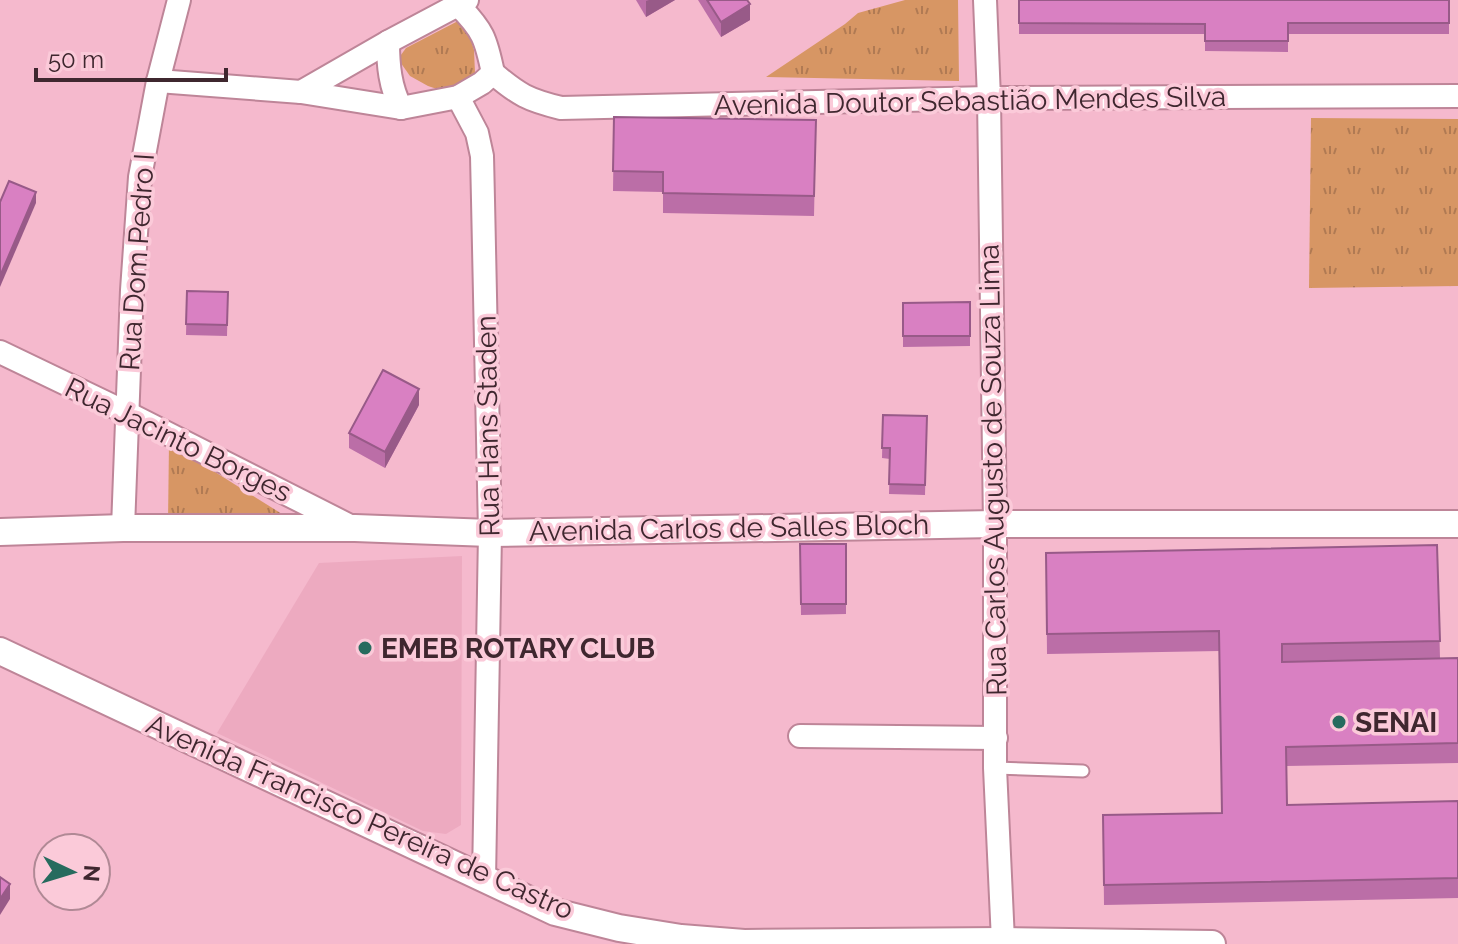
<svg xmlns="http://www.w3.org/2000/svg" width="1458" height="944" font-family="Raleway,sans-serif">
  <defs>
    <pattern id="park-tufts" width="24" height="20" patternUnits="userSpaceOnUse" patternTransform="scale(2)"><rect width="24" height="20" fill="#d79664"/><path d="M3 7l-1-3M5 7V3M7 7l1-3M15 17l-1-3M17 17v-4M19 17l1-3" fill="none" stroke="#b07a53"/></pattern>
  </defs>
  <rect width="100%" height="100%" fill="#f5b9cd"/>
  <path fill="#edaac0" d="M462,556l-1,269 -15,9 -23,-3 -206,-98 102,-170z"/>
  <g fill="url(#park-tufts)">
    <path d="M905,0h53l1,81 -193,-4 79,-53 13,-11z"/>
    <path d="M458,21l10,9 6,20 1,23 -22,13 -13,4 -12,-4 -18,-10 -12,-17 8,-11z"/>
    <path d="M1311,118l147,1v167l-149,2z"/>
    <path d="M169,443l113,71 -114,7z"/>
  </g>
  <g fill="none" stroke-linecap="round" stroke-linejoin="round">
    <defs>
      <path id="service" d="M995,768l88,3"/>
      <g id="minor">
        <path d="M985,0l4,98 6,426v244l8,173"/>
        <path d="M458,5c25,25 28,34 35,68"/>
        <path d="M388,42c0,23 2,45 13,66"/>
        <path d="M493,73c26,22 35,27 68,35l428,-10 469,-2"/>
        <path d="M158,81l143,11 100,16 57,-11 24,-14 11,-10"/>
        <path d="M301,92l87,-50 79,-42"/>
        <path d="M458,97l19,36 5,23 1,44 7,333 -6,347"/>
        <path d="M0,352l127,61 227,115"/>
        <path d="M123,528l9,-238 8,-113 18,-96 21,-81"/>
        <path d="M800,736l196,2"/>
      </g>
      <g id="tertiary">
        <path d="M0,532l123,-4h232l135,5 505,-9h463"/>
        <path d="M0,651l555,261 64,16 62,10 63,5 259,-2 209,3"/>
      </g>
    </defs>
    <use href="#service" stroke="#be8598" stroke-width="15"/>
    <use href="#minor" stroke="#be8598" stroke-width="26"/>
    <use href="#tertiary" stroke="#be8598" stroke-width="30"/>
    <use href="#service" stroke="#fff" stroke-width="11"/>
    <use href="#minor" stroke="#fff" stroke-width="22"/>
    <use href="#tertiary" stroke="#fff" stroke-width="26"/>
  </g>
  <g fill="#bb6ea7">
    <path d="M636,0h39l-29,17z"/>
    <path d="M698,0h49l3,20 -29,17z"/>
    <path d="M1019,0h430v34h-161v18l-83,-1v-17h-186z"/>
    <path d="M614,117l202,3 -2,96 -151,-3v-21l-50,-1z"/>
    <path d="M187,291l41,1 -1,44 -41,-1z"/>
    <path d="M970,302v44l-67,1v-44z"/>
    <path d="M419,405l-34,63 -36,-20v-15z"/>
    <path d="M883,415l44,1 -2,79 -36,-1 1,-35 -8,-1z"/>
    <path d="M800,544h46v70l-45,1z"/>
    <path d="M1437,545l3,113h18v105l-172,3 1,39 171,-4v97l-354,7 -1,-90 119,-2 -3,-162 -172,3 -1,-101z"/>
  </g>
  <g fill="#985a88">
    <path d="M649,0h26l-29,17v-16z"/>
    <path d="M750,4v16l-29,17v-15z"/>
    <path d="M36,192v11l-36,84v-11z"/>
    <path d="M419,389v16l-34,63v-16z"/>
    <path d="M10,884v15l-10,16v-16z"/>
  </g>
  <g fill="#d980c2" stroke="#985a88" stroke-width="2">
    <path d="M707,0h40l3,4 -29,18z"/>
    <path d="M1019,0h430v23h-161v18h-83v-17l-186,-1z"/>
    <path d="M614,117l202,3 -2,76 -151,-3v-21l-50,-1z"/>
    <path d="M9,181l27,11 -36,84v-74z"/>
    <path d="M187,291l41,1 -1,33 -41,-1z"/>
    <path d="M970,302v34h-67v-33z"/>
    <path d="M383,370l36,19 -34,63 -36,-19z"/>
    <path d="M883,415l44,1 -2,69 -36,-1 1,-36h-8z"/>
    <path d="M800,544h46v60h-45z"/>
    <path d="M1437,545l3,96 -158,3v18l176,-4v85l-172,4 1,58 171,-4v77l-354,7 -1,-70 119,-2 -3,-182 -172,3 -1,-81z"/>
    <path d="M0,877l10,7 -10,15z"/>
  </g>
  <g fill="#276b5e" stroke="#fbcad9" stroke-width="3">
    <circle cx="365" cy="648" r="8"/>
    <circle cx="1339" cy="722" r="8"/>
  </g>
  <g text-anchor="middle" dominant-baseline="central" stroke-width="7" stroke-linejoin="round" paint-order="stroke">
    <g font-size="28" fill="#3f272f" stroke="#fbcad9">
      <text transform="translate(970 101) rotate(-1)">Avenida Doutor Sebastião Mendes Silva</text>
      <text transform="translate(137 262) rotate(-86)">Rua Dom Pedro I</text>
      <text transform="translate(488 426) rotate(-91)">Rua Hans Staden</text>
      <text transform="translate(178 440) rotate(26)">Rua Jacinto Borges</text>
      <text transform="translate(993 470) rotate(-91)">Rua Carlos Augusto de Souza Lima</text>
      <text transform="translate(729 528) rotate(-1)">Avenida Carlos de Salles Bloch</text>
      <text transform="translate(360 817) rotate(24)">Avenida Francisco Pereira de Castro</text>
    </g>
    <g font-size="28" font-weight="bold" fill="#3f272f" stroke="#fbcad9" text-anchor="start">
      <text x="381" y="648">EMEB ROTARY CLUB</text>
      <text x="1355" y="722">SENAI</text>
    </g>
  </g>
  <g transform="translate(72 872) rotate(94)"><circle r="38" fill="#fbcad9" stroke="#b08995" stroke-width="2"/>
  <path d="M0-6L14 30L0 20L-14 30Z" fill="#276b5e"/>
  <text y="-12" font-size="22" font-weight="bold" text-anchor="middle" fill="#3f272f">N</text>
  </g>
  <path d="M36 68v12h190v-12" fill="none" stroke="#3f272f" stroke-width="4"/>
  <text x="48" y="68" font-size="24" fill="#3f272f" stroke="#fbcad9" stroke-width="6" paint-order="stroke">50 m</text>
</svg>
